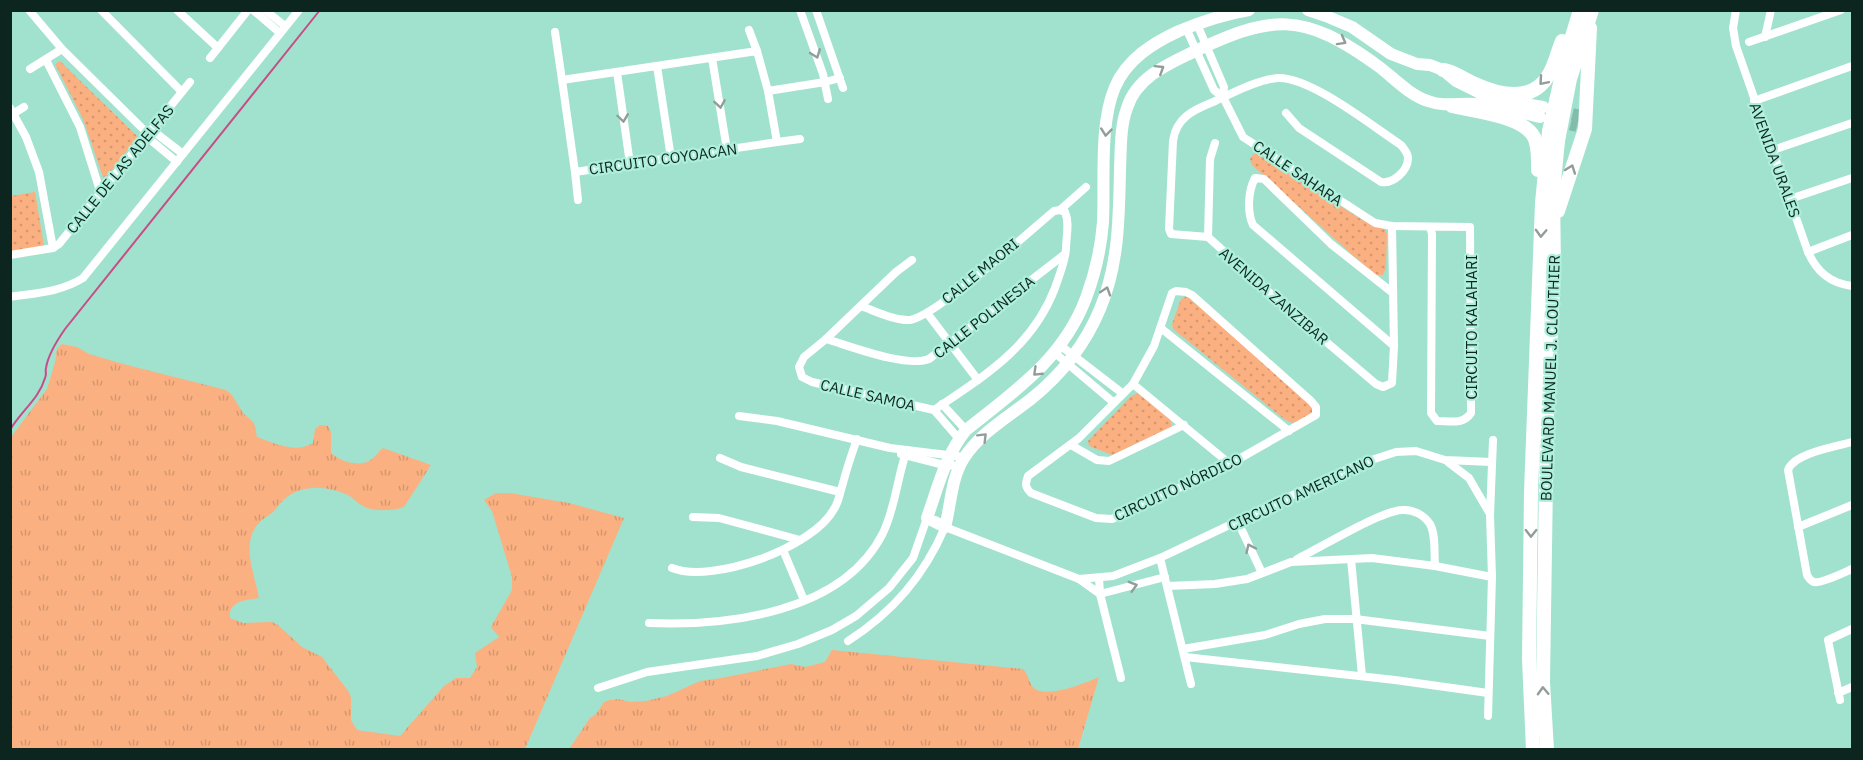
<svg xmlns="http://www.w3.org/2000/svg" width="1863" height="760" font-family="'IBM Plex Sans',sans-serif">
  <defs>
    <pattern id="grass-tufts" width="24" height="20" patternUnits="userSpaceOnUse" patternTransform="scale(1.5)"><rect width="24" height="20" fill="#fab081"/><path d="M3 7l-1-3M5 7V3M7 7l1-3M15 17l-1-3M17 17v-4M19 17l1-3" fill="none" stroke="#d5976f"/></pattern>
    <pattern id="park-dots" width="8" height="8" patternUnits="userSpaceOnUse" patternTransform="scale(1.5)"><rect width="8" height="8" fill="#fab081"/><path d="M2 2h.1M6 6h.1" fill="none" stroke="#d5976f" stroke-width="1.8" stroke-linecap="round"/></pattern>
  </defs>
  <rect width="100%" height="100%" fill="#a1e2ce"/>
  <g fill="url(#grass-tufts)">
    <path d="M62,344l15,3 12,7 34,10 103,26 6,5 11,18 11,10 3,14c17,6 39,17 56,6l2,-14 5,-4 8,1 3,6v21c10,9 30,15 41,6 4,-3 7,-8 11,-11l48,17 -27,42c-12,4 -30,5 -41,-1 -6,-3 -10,-8 -15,-11 -18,-8 -41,-11 -58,0 -7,4 -11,10 -16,16 -5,5 -11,7 -15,12 -19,19 -4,52 0,75 -14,2 -31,3 -29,20l13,5 29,-1 6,3 24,22 20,10 27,35 2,6v22l6,10 43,6 44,-50 12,-8h14l7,-11 -2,-14 24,-16 -8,-10 21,-37v-13l-20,-66 -8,-11 12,-7h14l59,10 55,15 -99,231h-514v-312l36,-48 8,-27 2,-13z"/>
    <path d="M832,650l191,19c5,5 5,11 9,17 11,15 53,-3 67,-9l-21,72h-509l21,-31 6,-4 8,-12 6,-2 8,-1 13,3 15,-1 21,-5 33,-15 21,-3 70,-14 14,3 20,-5z"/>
  </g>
  <g fill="url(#park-dots)">
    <path d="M60,61l78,76 -34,43 -21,-61 -28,-55z"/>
    <path d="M1255,152l109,69 20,8 3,5 -1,34 -3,7h-8l-123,-110 -2,-6z"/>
    <path d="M35,192l9,54 -33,6v-56z"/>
    <path d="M1187,296l124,108 2,5 -2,7 -19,7 -8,-4 -111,-90 -1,-5 9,-25z"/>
    <path d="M1139,393l31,26 2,8 -60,28 -23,-9 -1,-5 43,-45z"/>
  </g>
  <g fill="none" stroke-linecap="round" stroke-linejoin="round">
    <path stroke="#c74c87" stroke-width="2" d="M10,430c11,-19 29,-31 35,-52 2,-5 0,-6 1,-10 2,-13 12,-29 19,-39l255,-319"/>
    <g stroke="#83bcab" stroke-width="12" stroke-dasharray="12 6" stroke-linecap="butt">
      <path d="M1555,110l25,6"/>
      <path d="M1553,120l24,6"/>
    </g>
    <g stroke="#fff" stroke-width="8">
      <path d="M29,10l33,39 82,81 3,7 30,25"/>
      <path d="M101,10l81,82"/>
      <path d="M177,10l41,38"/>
      <path d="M253,10l27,23"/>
      <path d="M265,10l20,16"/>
      <path d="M800,10l23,64 5,25"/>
      <path d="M816,10l27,78"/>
      <path d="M1736,10l-3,18 3,18 72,206c9,20 22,31 44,34"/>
      <path d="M1197,24l27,63 -1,10 20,40 132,86 17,3 78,1 1,186c-8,12 -21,8 -34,8l-6,-8 1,-179 -2,-7"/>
      <path d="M1186,28l28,62 9,7"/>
      <path d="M749,30l8,21"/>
      <path d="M555,32l7,48"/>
      <path d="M1765,37l6,-27"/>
      <path d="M1749,42l92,-32"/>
      <path d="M757,51l11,40 9,51 -202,30 -13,-92z"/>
      <path d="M210,58l38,-48"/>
      <path d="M712,58l15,92"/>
      <path d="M46,60l34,67 21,67"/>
      <path d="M657,66l14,92"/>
      <path d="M30,69l32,-20"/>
      <path d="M617,72l13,92"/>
      <path d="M768,91l57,-9 15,-4"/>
      <path d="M1754,101l98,-35"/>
      <path d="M10,108l16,29 13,35 14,76"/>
      <path d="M1286,113l13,15 82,54c12,2 27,-11 27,-24 0,-5 -4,-9 -7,-13 -29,-19 -90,-68 -123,-67 -22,2 -45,15 -65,24 -20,8 -37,16 -40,39l-4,88 2,5 37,3 83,75 85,72 7,3 9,-4 2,-37 -2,-120"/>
      <path d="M11,115l13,-8"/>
      <path d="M147,130h5l31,24"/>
      <path d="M777,142l23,-3"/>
      <path d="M1773,150l79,-27"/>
      <path d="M575,172l3,28"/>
      <path d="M1790,199l62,-21"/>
      <path d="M1208,237l2,-78 5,-16"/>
      <path d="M1808,252l44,-17"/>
      <path d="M10,255l43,-7 6,-4 131,-162"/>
      <path d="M912,260l-16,12 -70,67 -22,18 -5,10 3,10 10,5 122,28c50,-34 98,-62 121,-122 4,-12 10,-26 11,-39 0,-12 4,-26 -1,-37l-5,-2"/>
      <path d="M1176,291l10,1 6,3 119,106 5,6v8l-86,49 -118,55 -16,-1 -65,-25c-6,-6 -6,-9 -3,-17l51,-38 54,-54 21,-38 18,-53z"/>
      <path d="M1393,293l-62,-49 -67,-65 -9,-1c-7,13 -8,34 -2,47l141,121"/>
      <path d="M10,297c26,-4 51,-5 73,-19l216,-268"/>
      <path d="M861,306c14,5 34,15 49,14 25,-3 120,-89 144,-109l6,-1 26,-23"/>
      <path d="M927,313l51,67"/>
      <path d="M1162,329l127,102"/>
      <path d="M826,339c24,7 80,29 103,20l136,-105"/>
      <path d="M1061,346l61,47"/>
      <path d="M1055,353l58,49"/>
      <path d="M1133,384l97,80"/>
      <path d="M942,404l24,26"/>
      <path d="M934,410l25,29"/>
      <path d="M739,416l38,5 113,27 74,9"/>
      <path d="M1852,442c-17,5 -58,11 -64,28l19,105c2,3 3,6 7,7 7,2 31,-10 38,-13"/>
      <path d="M1071,445l26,15 12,1 75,-36"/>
      <path d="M901,454l43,11 16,1"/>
      <path d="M720,458l21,9 99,25"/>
      <path d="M1448,462l21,16 21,36"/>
      <path d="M693,517l26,1 81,22"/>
      <path d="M1238,522l24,51"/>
      <path d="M1798,527l54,-22"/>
      <path d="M783,550l21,50"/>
      <path d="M1160,558l31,126"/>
      <path d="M1297,559c23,-11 83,-48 105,-49 11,-1 22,5 28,14 6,11 4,29 5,42"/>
      <path d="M1351,559l11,117"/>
      <path d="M672,568c40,16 141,-20 162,-59 5,-7 6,-17 9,-26 4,-15 9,-30 14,-44"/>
      <path d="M1099,578l1,16 21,84"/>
      <path d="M1079,579l34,-3 47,-18 196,-93 40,-13 20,-1 29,9 47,2"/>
      <path d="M1167,586l48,-2 32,-5 44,-17 81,-4 63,8 57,11"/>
      <path d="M1100,594l65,-17"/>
      <path d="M649,623c79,3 194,-10 234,-90 13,-27 14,-56 24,-83"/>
      <path d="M848,641c45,-29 76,-65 97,-114l134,52 21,15"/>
      <path d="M1183,649l82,-14 34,-11 26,-5h30l135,17"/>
      <path d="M1185,657l210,23 93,13"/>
      <path d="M598,688l49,-16 110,-16 41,-12 34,-14 24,-14 33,-28 24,-30 14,-40"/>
      <path d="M1838,693l14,-6"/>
      <path d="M1840,700l-12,-60 24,-11"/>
      <path d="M1488,716l4,-139 -2,-62 3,-75"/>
    </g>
    <g stroke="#fff" stroke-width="12">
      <path d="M1249,10c-24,4 -48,12 -70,21 -26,12 -52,28 -64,56 -16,37 -10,95 -12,135 -2,26 -8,52 -17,76 -23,61 -71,93 -120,132 -21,26 -28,57 -39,88l18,9c6,-22 6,-49 19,-69 16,-25 44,-41 67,-59 30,-24 54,-54 69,-90 19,-45 19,-92 20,-140 1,-20 0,-42 7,-61 9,-29 37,-42 62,-54 83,-40 113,-43 189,12 15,11 31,29 50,35 16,6 30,2 47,3 21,1 43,8 65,13"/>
      <path d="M1308,10l18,6 26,11 39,27 26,10 13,1 13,5 13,11 26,13 19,6 42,7"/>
    </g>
    <g stroke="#fff" stroke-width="14">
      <path d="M1443,70c11,1 20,9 30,13 24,11 58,21 75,-7 7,-11 9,-23 14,-35"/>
      <path d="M1452,106c22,5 71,10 82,31 5,10 4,22 4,33"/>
      <path d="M1558,211l27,-82 5,-101"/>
      <path d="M1533,750l-4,-91 2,-167 11,-289 7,-72 18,-78 13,-43"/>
      <path d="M1547,750l-4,-68 4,-268 7,-146 -1,-77 5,-50 12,-62 22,-69"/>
    </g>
  </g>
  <defs><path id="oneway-chevron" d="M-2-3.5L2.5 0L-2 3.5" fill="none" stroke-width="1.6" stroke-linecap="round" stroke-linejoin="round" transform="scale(1.5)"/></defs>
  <g stroke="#929d9a">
    <use href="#oneway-chevron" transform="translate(1342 41) rotate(29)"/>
    <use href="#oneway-chevron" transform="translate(816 54) rotate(69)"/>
    <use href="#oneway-chevron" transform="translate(1160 69) rotate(-32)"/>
    <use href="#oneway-chevron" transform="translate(1543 81) rotate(131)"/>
    <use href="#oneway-chevron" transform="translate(720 104) rotate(81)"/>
    <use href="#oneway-chevron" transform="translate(623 118) rotate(82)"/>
    <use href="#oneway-chevron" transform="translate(1106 132) rotate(96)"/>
    <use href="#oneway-chevron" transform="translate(1571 169) rotate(-70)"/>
    <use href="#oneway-chevron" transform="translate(1541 233) rotate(92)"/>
    <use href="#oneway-chevron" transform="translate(1106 291) rotate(-72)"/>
    <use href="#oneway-chevron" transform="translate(1037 372) rotate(136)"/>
    <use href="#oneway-chevron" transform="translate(983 437) rotate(-45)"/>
    <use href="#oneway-chevron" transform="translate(1531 533) rotate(91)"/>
    <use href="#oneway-chevron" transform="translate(1250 548) rotate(-115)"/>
    <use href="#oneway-chevron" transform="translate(1133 586) rotate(-16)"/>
    <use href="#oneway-chevron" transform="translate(1543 691) rotate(-92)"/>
  </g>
  <g text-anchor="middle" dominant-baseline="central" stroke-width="4.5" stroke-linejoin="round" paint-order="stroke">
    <g font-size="15" fill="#0c261f" stroke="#aeefdb">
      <text transform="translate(663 159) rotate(-8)">CIRCUITO COYOACAN</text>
      <text transform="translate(1775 160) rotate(70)">AVENIDA URALES</text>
      <text transform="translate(120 169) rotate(-51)">CALLE DE LAS ADELFAS</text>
      <text transform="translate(1298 173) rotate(34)">CALLE SAHARA</text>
      <text transform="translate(980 271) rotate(-39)">CALLE MAORI</text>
      <text transform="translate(1274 296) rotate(41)">AVENIDA ZANZIBAR</text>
      <text transform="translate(984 317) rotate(-38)">CALLE POLINESIA</text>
      <text transform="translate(1471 327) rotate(-90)">CIRCUITO KALAHARI</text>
      <text transform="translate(1550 378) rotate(-88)">BOULEVARD MANUEL J. CLOUTHIER</text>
      <text transform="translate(868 395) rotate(13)">CALLE SAMOA</text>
      <text transform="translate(1178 487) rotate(-25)">CIRCUITO NÓRDICO</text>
      <text transform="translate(1301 493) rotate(-25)">CIRCUITO AMERICANO</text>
    </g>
  </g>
  <rect width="1863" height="760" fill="none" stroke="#0c261f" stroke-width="24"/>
</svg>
